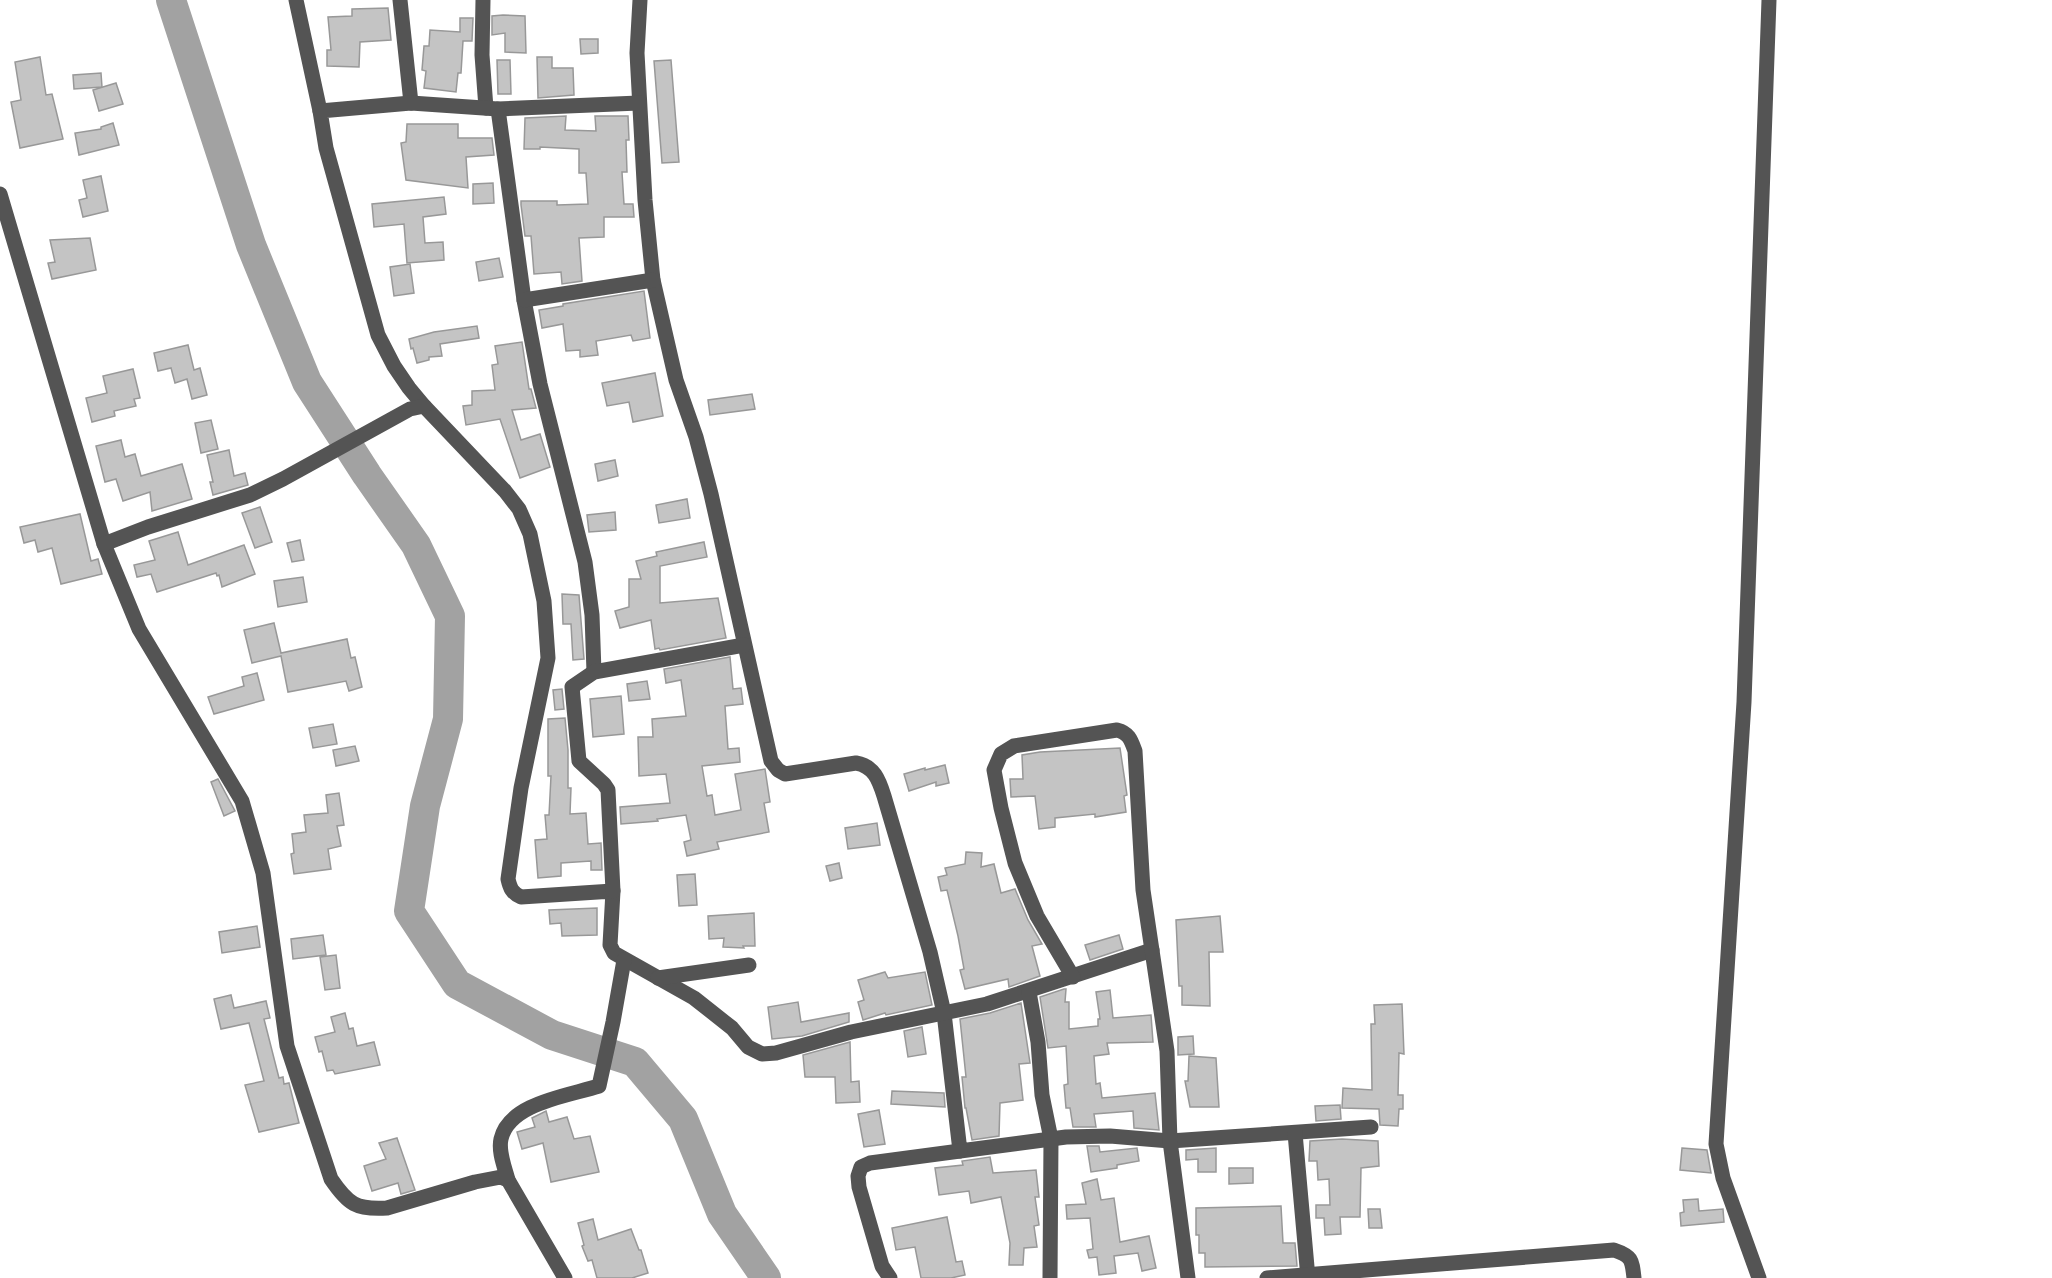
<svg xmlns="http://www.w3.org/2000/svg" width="2052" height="1278" font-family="Overpass,sans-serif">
  <rect width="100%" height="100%" fill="#fff"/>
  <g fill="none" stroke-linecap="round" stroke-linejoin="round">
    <path stroke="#a2a2a2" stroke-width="30" d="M171,0l80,245 56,137 60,93 49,70 34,71 -2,103 -23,87 -16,105 48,73 95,51 83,27 48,57 39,95 44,64"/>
  </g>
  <g fill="#c4c4c4" stroke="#989898" stroke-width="1.5">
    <path d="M388,8l3,32 -31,2 -1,25 -32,-1v-16h4l-3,-33 24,-1v-7z"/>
    <path d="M503,15l22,1 1,37 -21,-1v-19l-13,2v-19z"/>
    <path d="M460,18h13l-1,23h-9l-2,32h-3l-2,19 -32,-4 2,-17 -4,-1 2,-24h5l1,-16 30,2z"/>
    <path d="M580,39h18v14l-17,1z"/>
    <path d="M40,57l6,38 6,-1 11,45 -43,9 -9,-46 10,-2 -6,-38z"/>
    <path d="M537,57h15v11h21l1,27 -36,3z"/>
    <path d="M497,60h13l1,34h-13z"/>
    <path d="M671,60l8,102 -17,1 -8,-102z"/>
    <path d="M101,73l1,14 -28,2 -1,-14z"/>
    <path d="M116,83l7,21 -24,7 -6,-21z"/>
    <path d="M566,116l-1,14 31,1 -1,-15h33l1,24h-3l1,32h-5l2,32h9l1,13h-30v20l-25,1 3,43 -20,3 -1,-12 -27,2 -3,-38h-6l-4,-31v-4h36v4l31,-1 -2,-31h-7v-24l-39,-2v2h-16l1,-31z"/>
    <path d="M113,123l6,22 -40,10 -4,-22 26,-4v-2z"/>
    <path d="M407,124h51v14h34l2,17 -28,2 2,31 -62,-8 -5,-37 5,-1z"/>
    <path d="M101,176l7,35 -25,6 -4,-17 8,-2 -4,-18z"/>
    <path d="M493,183l1,20 -21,1v-20z"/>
    <path d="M444,197l2,17 -23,3 2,26 18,-1 1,18 -37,3 -3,-39 -30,3 -2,-23z"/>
    <path d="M90,238l6,32 -44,9 -4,-16 7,-1 -5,-22z"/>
    <path d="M499,258l4,19 -24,4 -3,-19z"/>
    <path d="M410,264l4,29 -20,3 -4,-29z"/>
    <path d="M644,291l6,47 -17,3 -2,-6 -35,6 2,14 -18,2v-7l-14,1 -3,-27 -21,4 -3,-18 24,-4v-2z"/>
    <path d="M477,326l2,12 -39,6 2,12 -13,1v3l-12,3 -4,-15 -2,1 -2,-10 25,-7z"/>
    <path d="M522,342l7,47h2l5,19 -24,2 9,30 19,-6 10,33 -30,11 -20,-59 -34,6 -3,-19 9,-1v-14l23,-1 -3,-25 6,-1 -3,-18z"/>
    <path d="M188,345l6,25 6,-2 7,27 -15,4 -5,-20 -12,4 -4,-15 -13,3 -4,-18z"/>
    <path d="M133,369l7,29 -6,1 2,7 -22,5 1,5 -23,6 -6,-24 21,-5 -4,-17z"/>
    <path d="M655,373l8,43 -30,6 -4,-20 -22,4 -5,-23z"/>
    <path d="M752,394l3,15 -45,6 -2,-15z"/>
    <path d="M211,420l7,29 -17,4 -6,-30z"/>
    <path d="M121,440l4,17 10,-3 6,22 41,-12 10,35 -40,12 -2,-19 -27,9 -7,-22 -11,3 -9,-36z"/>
    <path d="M229,450l5,26 11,-3 3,12 -35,10 -3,-13h3l-6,-27z"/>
    <path d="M615,460l3,16 -20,5 -3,-17z"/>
    <path d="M687,499l3,19 -31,5 -3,-18z"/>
    <path d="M260,507l12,35 -17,6 -13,-35z"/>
    <path d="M615,512l1,18 -27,2 -2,-17z"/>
    <path d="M80,514l11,47 7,-2 4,15 -41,10 -9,-36 -14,4 -3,-12 -11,3 -4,-16z"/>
    <path d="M178,532l10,33 56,-20 11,29 -33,13 -3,-12 -2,1 -1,-3 -59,19 -6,-18 -14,3 -3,-12 21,-5 -6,-19z"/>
    <path d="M300,540l4,20 -12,2 -5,-19z"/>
    <path d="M704,542l3,15 -47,9v37l58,-5 8,40 -66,12 -1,-2 -4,1 -4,-29 -31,8 -5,-17 14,-4v-28h12l-5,-18 21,-5 -1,-4z"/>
    <path d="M303,577l4,25 -29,5 -4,-26z"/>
    <path d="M562,594l17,1 5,64 -11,1 -2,-36h-8z"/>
    <path d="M274,623l7,30 66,-14 4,19 4,-1 7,30 -13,4 -3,-10 -58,11 -7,-36 -29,7 -8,-33z"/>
    <path d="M730,657l3,32 8,-1 2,16 -18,2 3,43 11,-1 1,14 -38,4 5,30 5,-1 3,20 26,-5 -6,-36 30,-5 5,33 -6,1 5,29 -52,10 2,7 -32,7 -3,-14 7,-2 -5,-25 -29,4 1,2 -37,3 -1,-17 50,-4 -4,-29 -27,2 -1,-39h15l-1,-18 34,-3 -5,-36 -15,3 -2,-14z"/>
    <path d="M257,673l7,27 -50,14 -6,-17 36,-11 -2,-9z"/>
    <path d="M647,681l3,18 -21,2 -2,-17z"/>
    <path d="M562,689l2,20 -9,1 -2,-20z"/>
    <path d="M621,696l3,38 -31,3 -3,-38z"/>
    <path d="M565,718l3,32v38h3l-1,26 16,-1 2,31 13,-1 1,27h-11v-9l-30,2v13l-23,2 -3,-38 12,-1 -2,-24h4l2,-39h-3v-57z"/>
    <path d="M333,724l4,20 -24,4 -4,-20z"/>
    <path d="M355,746l4,15 -23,5 -3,-16z"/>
    <path d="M1120,748l7,47 -3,1 2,16 -31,5v-3l-40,4v9l-16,2 -4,-33 -24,1 -1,-18h13l-1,-24 18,-3z"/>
    <path d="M945,765l4,18 -13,3v-4l-27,9 -5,-17 21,-6v2z"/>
    <path d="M218,779l17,32 -11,5 -13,-34z"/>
    <path d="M339,793l5,32 -7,1 4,20 -13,3 3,20 -37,5 -3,-20 3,-1 -2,-19 14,-2 -2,-17 24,-2 -2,-18z"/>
    <path d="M877,823l3,22 -32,4 -3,-21z"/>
    <path d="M966,852l16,1 -1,14 13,-3 7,29 14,-4 13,31 14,24 -10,2 8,30 -31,11 -1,-8 -43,10 -5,-19 4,-1 -6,-33 -11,-46 -6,1 -3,-14 9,-2 -2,-7 20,-4z"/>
    <path d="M839,863l3,15 -12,3 -4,-15z"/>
    <path d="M695,874l2,31 -18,1 -2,-31z"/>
    <path d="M597,908v27l-35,1 -1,-13 -11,1 -1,-14z"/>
    <path d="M754,913l1,33h-12l1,2 -21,-1 1,-9 -15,1 -1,-23z"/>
    <path d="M1220,916l3,36h-14l1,54 -28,-1v-19h-3l-3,-66z"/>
    <path d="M257,926l3,21 -38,6 -3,-21z"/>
    <path d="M323,935l3,20 -33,4 -2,-20z"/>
    <path d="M1119,935l4,14 -33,11 -5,-15z"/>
    <path d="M336,955l4,33 -15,2 -5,-33z"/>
    <path d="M885,972l3,6 37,-6 7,33 -46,10 -1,-2 -22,7 -5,-18 6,-2 -6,-20z"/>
    <path d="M1064,989h2l-1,13h4v27l29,-3v-7h2l-4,-27 14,-2 3,28 38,-3 2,27 -46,1 2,11 -15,2 2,28 4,-1 2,15 53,-5 4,37 -25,-2 -1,-17 -39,3 2,13h-23l-3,-19h-4l-2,-23 4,-1 -2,-38 -18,2 -8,-51z"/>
    <path d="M231,995l3,13 32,-7 4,17 -6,1 15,59 4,-1 1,7 5,-1 10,40 -40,9 -14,-47 19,-4 -15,-58 -28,6 -4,-17 -3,-13z"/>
    <path d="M798,1002l3,20 48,-9v9l-47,14 -30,3 -4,-32z"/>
    <path d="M1021,1003l9,60 -11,1 4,36 -23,3 -1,33 -27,4 -6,-32h-1l-3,-31h4l-6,-58 30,-6z"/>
    <path d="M1402,1004l2,50 -5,-1 -1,42h5v14h-4l-1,17 -18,-1 -1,-16 -37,-1 1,-20 29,2 -1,-66h4l-1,-19z"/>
    <path d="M345,1013l4,16 4,-1 4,18 17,-4 6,23 -45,9 -2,-4 -6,1 -5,-20 -3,1 -4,-15 20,-5 -4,-15z"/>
    <path d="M922,1027l4,27 -18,3 -4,-26z"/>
    <path d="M1193,1036l1,18 -16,1v-18z"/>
    <path d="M850,1042l1,40 8,-1 1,21 -24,1 -1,-26h-30l-2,-22z"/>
    <path d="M1189,1056l27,2 3,49h-29l-5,-26h3z"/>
    <path d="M892,1091l52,2 1,14 -54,-3z"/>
    <path d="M1340,1105l1,14 -25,2 -1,-15z"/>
    <path d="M879,1110l6,34 -21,3 -6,-33z"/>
    <path d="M546,1111l3,11 18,-5 7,22 16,-3 9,36 -48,10 -8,-39 -21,6 -5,-17 18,-5 -3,-9z"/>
    <path d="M397,1138l18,52 -14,4 -3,-11 -26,8 -8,-25 22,-7 -7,-16z"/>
    <path d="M1342,1139l36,2 1,25 -18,2 -1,49h-20l1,17 -16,1 -1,-17h-8v-13h14l-1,-26 -11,1 -1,-19h-8l1,-20z"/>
    <path d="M1087,1146h12l1,6 37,-4 2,13 -22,4v3l-26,4z"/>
    <path d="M1216,1148v24h-18v-13l-12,1v-10z"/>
    <path d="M1682,1148l25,2 4,23 -31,-3z"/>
    <path d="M990,1157l3,16 43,-3 3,27h-4l4,28 -5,1 3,21 -13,1 -1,17h-14l1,-22 -9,-46 -30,6 -2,-12 -30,4 -4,-27 28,-3 -1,-4z"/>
    <path d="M1229,1168h24v15l-24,1z"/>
    <path d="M1097,1179l4,21 13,-2 6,44 29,-6 7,32 -14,3 -4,-18 -24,3 2,17 -17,2 -2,-18 -8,1 -2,-8 6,-1 -3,-31 -23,1 -1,-14 20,-1 -4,-21z"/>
    <path d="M1698,1199l1,12 24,-2 1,13 -43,4 -1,-13 4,-1 -1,-12z"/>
    <path d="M1281,1206l2,37h12l2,23 -92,1v-14h-6v-18h-3v-27z"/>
    <path d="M1368,1209h12l2,19h-13z"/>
    <path d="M947,1217l9,45 6,-1 3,14 -14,3h-30l-6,-31 -19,3 -4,-22z"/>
    <path d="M593,1219l5,21 33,-11 8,21h2l7,23 -16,5h-35l-5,-18 -4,1 -6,-15 2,-1 -6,-22z"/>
  </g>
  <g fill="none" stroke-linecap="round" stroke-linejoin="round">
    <g stroke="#545454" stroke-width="15">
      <path d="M296,0l24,111"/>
      <path d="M400,0l11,103"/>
      <path d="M483,0l-1,55 4,53"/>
      <path d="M640,0l-3,53 8,147 8,80 23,100 20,57 15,57 60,267 7,9 7,4 71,-11c18,3 23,17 28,33l46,156 14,61 16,138 106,-14 44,-1 60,5 201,-14"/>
      <path d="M639,103l-141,6 -87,-6 -91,8 6,37 52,187 16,31 15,22 15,18 81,85 14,18 11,25 14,67 4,57 -27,130 -13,91c2,9 4,14 13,18l92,-6 -3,54 4,8 80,45 38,30 16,19 14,7 14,-1 75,-21 136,-28 165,-54"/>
      <path d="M498,109l26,191 16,84 45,178 7,53 2,57"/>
      <path d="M0,194l104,350 35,85 103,172 21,72 24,173 44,133c17,25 25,31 56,29l88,-26 26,-5 7,3 57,98"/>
      <path d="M524,300l129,-20"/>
      <path d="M104,544l44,-17 102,-32 33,-16 127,-70 14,-3"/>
      <path d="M613,891l-5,-101 -4,-6 -25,-23 -7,-74 22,-15 150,-27"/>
      <path d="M1073,977l-36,-61 -22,-53 -14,-55 -7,-38 7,-16 13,-8 103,-16c12,3 14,10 18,21l8,139 24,161 3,90 18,137"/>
      <path d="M658,978l91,-13"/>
      <path d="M1029,992l9,50 4,53 9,44 -1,139"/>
      <path d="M1295,1133l13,145"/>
      <path d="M508,1180c-3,-12 -10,-28 -7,-41 8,-36 67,-43 98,-53l14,-64 11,-62"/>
      <path d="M890,1278l-8,-12 -23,-79 -1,-11 3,-9 9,-4 90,-12"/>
      <path d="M1267,1278l347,-28c18,6 18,10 20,28"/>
      <path d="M1759,1278l-36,-100 -7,-34 28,-442 25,-702"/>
    </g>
  </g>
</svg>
